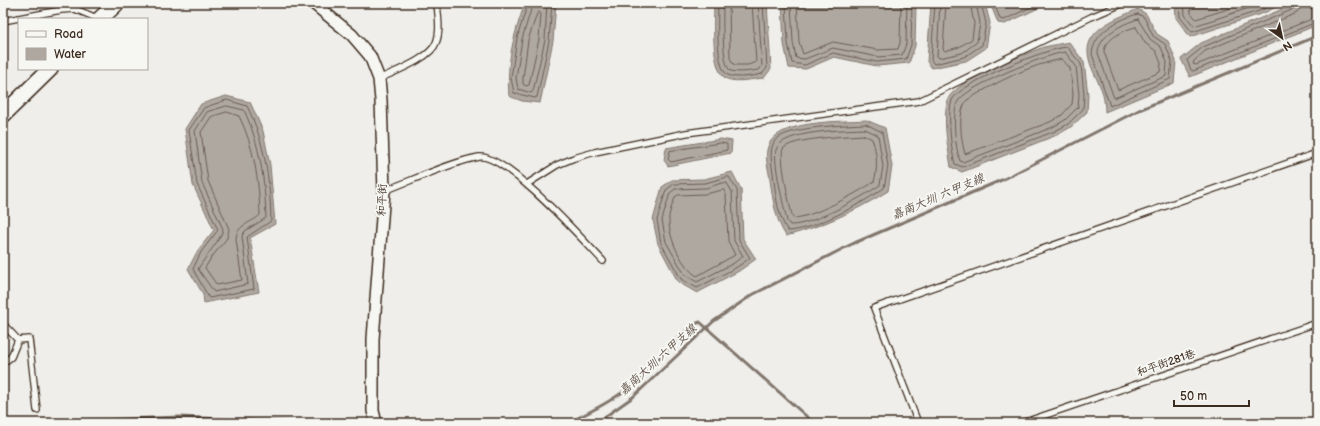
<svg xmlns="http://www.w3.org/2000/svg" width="1320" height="426" font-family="'Balsamiq Sans','LXGW WenKai TC',sans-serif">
  <rect width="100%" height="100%" fill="#efeeea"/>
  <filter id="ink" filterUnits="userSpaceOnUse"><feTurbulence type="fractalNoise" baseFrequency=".025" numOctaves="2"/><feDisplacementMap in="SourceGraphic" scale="8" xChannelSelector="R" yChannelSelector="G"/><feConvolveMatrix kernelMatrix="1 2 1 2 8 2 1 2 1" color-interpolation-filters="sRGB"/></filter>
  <g filter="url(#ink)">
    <g fill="#afa8a1" stroke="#81766d">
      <path d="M525,3h31l-3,38 -13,62 -18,-2 -13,-5c-3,-34 5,-62 16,-93z"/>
      <path d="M714,3h53l4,66 -7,9c-10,1 -27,5 -37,1 -17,-7 -13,-59 -13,-76z"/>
      <path d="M782,3h134l-1,43 -6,17 -32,3 -43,-9 -28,12 -17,-1 -5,-24z"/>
      <path d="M931,3h54l5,20 -4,25 -20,13 -34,7 -5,-6z"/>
      <path d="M990,3h59l-44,21 -7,-1z"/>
      <path d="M1175,3h109l-20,10 -74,24 -14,-19z"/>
      <path d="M1297,3h20v22l-127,52 -9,-18 20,-16z"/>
      <path d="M1138,9l8,5 11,20 11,7 8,20 -2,22 -69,29c0,-6 -1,-12 -2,-18 -4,-13 -14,-27 -15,-41 -2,-25 32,-36 50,-44z"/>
      <path d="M1069,42l15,20 4,33 -1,17 -16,15 -14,8 -95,37 -11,-5c-3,-20 -9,-48 -3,-68 6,-17 78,-46 96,-52 8,-2 17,-3 25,-5z"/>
      <path d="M226,96l24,6 13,29 7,34 5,59 -25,14 9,54 -55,11 -1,-9 -15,-25 10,-19 16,-20 -21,-45 -8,-56 16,-25z"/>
      <path d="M866,120l19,8 7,38 -4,25c-32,20 -65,35 -102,45 -11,-17 -13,-36 -16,-56 -1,-9 -5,-21 -3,-30 5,-31 74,-28 99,-30z"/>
      <path d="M721,139l11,2 -1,12 -63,13 -4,-6 2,-12z"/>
      <path d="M732,172l9,17 2,50 13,20 -17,12 -42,22 -19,-11 -20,-38 -5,-24 9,-33 10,-7 32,-1z"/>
    </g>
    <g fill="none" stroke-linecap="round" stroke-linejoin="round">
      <g stroke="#695c52" stroke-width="1">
        <path d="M528,3l-11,35 -6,40 3,15 21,5 2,-1 12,-56 3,-38"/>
        <path d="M533,3l-11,36 -6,39 2,11 13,4 2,-2 12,-51 2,-37"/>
        <path d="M718,3c0,14 -3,66 10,72 9,4 25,1 34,-1l5,-6 -4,-65"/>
        <path d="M723,3c0,10 -2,64 8,68 8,2 20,0 28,-1l3,-4 -4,-63"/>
        <path d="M729,3l1,55 4,7h14l8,-3 -4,-59"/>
        <path d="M786,3l2,40 4,20 13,2 28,-12 44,9 29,-3 5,-14 1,-42"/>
        <path d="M791,3l2,39 3,16 9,1 28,-11 45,9 24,-2 4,-11 1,-41"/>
        <path d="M797,3l2,39 4,12 30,-12 45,8 20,-1 2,-6 1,-40"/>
        <path d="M935,3l-4,57 3,4 30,-7 18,-12 4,-22 -5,-20"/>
        <path d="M940,3l-3,53 2,2 23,-5 15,-11 3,-19 -4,-20"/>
        <path d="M946,3l-3,46 2,2 14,-4 13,-8 2,-16 -4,-20"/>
        <path d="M994,3l6,16 4,1 35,-17"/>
        <path d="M1179,3l1,14 12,15 70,-22 13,-7"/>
        <path d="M1184,3l1,12 9,11 70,-23"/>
        <path d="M1190,3l1,10 5,6 51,-16"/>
        <path d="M1297,3l-3,6 -91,38 -16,13 4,10 2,1 124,-49"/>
        <path d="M1302,3l-1,5 -4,5 -92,38 -11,10 -1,3 3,1 121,-48"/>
        <path d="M539,12l2,2 -2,25 -10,46 -3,1 -3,-2v-6l5,-38 9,-26z"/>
        <path d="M1138,14l6,3 9,19 12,8 7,17 -2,18 -60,27 -18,-52c2,-22 27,-35 46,-40z"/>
        <path d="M1138,19l12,20 11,8 6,15 -1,14 -52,22 -16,-45c1,-18 24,-29 40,-34z"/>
        <path d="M1136,27l9,16 11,8 5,12 -1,9 -42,18 -14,-38c0,-12 21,-23 32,-25z"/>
        <path d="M1067,47l14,17 3,31 -1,14 -15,15 -13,7 -92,36 -8,-3c-4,-14 -8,-50 -3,-64 8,-17 95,-52 115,-53z"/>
        <path d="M1065,52l11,14 3,29 -1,12 -13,13 -12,7 -90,35 -3,-1c-5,-15 -8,-44 -3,-58 6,-16 90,-49 108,-51z"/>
        <path d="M1062,59l8,9 3,27 -1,9 -10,11 -12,7 -85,32c-4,-15 -8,-41 2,-54 28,-17 62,-35 95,-41z"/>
        <path d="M227,100l20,6c18,36 23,75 24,115l-24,16 7,52 -45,9 -16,-29 8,-17 17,-22 -21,-46 -8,-54 15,-22z"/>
        <path d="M227,106l17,4c16,34 21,71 22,108l-21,13 -3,5 6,48 -34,8 -16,-23c6,-11 24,-31 25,-40l-21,-46 -7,-52 12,-19z"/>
        <path d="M227,112l12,4c15,30 20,65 21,99 -9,9 -24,9 -24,25l6,40 -25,5 -12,-17 6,-10 16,-20 2,-9 -21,-48 -7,-49 10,-15z"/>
        <path d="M866,124l16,8 6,34 -4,22c-21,15 -70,42 -96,43 -10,-14 -12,-34 -14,-50 -1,-13 -6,-28 0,-39 9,-16 74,-17 92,-18z"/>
        <path d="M865,129l13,6 5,31 -3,19c-19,13 -69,41 -90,40l-3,-4c-3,-14 -14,-59 -11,-71 5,-20 71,-20 89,-21z"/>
        <path d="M864,135l8,4c5,13 6,29 2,43 -17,11 -62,36 -81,36 -3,-9 -14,-63 -10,-69 7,-11 67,-13 81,-14z"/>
        <path d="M721,143l6,1v6l-56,12 -3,-3 2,-8z"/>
        <path d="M729,177l8,13 2,50 11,18 -13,9 -40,21 -16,-9 -20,-36 -4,-23 9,-30 8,-6 31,-1z"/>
        <path d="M722,183h5l5,9 2,49 9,15 -9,7 -37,19 -12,-7 -19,-33 -4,-22 8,-27 5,-4 31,-1z"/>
        <path d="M724,190l2,4 2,47 7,14 -38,21c-15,-9 -28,-37 -28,-55 -1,-7 4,-17 6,-24l3,-2 27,-1z"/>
      </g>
      <g stroke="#81766d" stroke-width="3">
        <path d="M24,423l156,-6 126,6"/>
        <path d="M568,423c24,-12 50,-25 70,-43 17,-14 44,-52 62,-58l114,101"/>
        <path d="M596,423l37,-26 81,-76 38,-26 100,-51 152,-65 135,-69 178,-74"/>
      </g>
      <defs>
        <g id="lane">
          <path d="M3,21l58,-11 14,-1 24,10"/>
          <path d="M379,79c14,-7 51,-20 57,-36 5,-12 2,-27 1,-40"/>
          <path d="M527,184l30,-19 17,-7 21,-6 91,-19 233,-32 172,-84 33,-14"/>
          <path d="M384,191c27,-10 67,-29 95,-34 26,-4 104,83 124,104"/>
          <path d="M3,324l15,16"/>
          <path d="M18,340l11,-1 8,71"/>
          <path d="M3,363l8,-6 7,-17"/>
          <path d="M918,423l-44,-115 443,-155"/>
          <path d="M1022,423l295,-100"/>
        </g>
        <path id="street" d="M313,3l39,32 18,21 9,23 2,21 3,91 -11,148v72l3,12"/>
        <g id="secondary">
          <path d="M100,19l17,-16"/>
          <path d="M3,115l47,-46"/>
        </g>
      </defs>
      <use href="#lane" stroke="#3b2a1e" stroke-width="8"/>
      <use href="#street" stroke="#3b2a1e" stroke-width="14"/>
      <use href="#secondary" stroke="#3b2a1e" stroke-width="18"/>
      <use href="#lane" stroke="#f6f6f2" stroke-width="5.5"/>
      <use href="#street" stroke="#f6f6f2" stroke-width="11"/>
      <use href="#secondary" stroke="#f6f6f2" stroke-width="15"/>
    </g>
  </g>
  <g text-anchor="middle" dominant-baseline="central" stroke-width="4" stroke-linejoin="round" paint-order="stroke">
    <g font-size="11" fill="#3b2a1e" stroke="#f6f6f2">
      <text transform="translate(382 200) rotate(-88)">和平街</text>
      <text transform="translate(1166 363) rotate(-19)">和平街281巷</text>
    </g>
    <g font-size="12" font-style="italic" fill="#64564c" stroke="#f6f6f2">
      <text transform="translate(938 197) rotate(-23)">嘉南大圳 六甲支線</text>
      <text transform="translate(658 360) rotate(-42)">嘉南大圳 六甲支線</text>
    </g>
  </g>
  <rect width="1320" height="426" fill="none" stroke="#f6f6f2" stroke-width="16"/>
  <rect x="8" y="8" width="1304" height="410" fill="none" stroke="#3b2a1e" stroke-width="1.5" filter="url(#ink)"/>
  <rect x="18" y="18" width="130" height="52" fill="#f6f6f2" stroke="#aba49d"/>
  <rect x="26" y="31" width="20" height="6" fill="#f6f6f2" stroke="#aba49d"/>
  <text x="54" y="38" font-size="12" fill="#3b2a1e">Road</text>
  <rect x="26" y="48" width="20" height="12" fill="#afa8a1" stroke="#aba49d"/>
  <text x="54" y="58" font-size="12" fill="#3b2a1e">Water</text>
  <g transform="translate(1282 38) rotate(147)" stroke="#f6f6f2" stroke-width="3" paint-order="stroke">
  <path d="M0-3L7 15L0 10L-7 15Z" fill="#3b2a1e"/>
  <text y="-6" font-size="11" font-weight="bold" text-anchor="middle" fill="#3b2a1e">N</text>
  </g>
  <path d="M1174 400v6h75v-6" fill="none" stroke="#3b2a1e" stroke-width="2"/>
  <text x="1180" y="400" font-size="12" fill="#3b2a1e" stroke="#f6f6f2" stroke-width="3" paint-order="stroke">50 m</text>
</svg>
